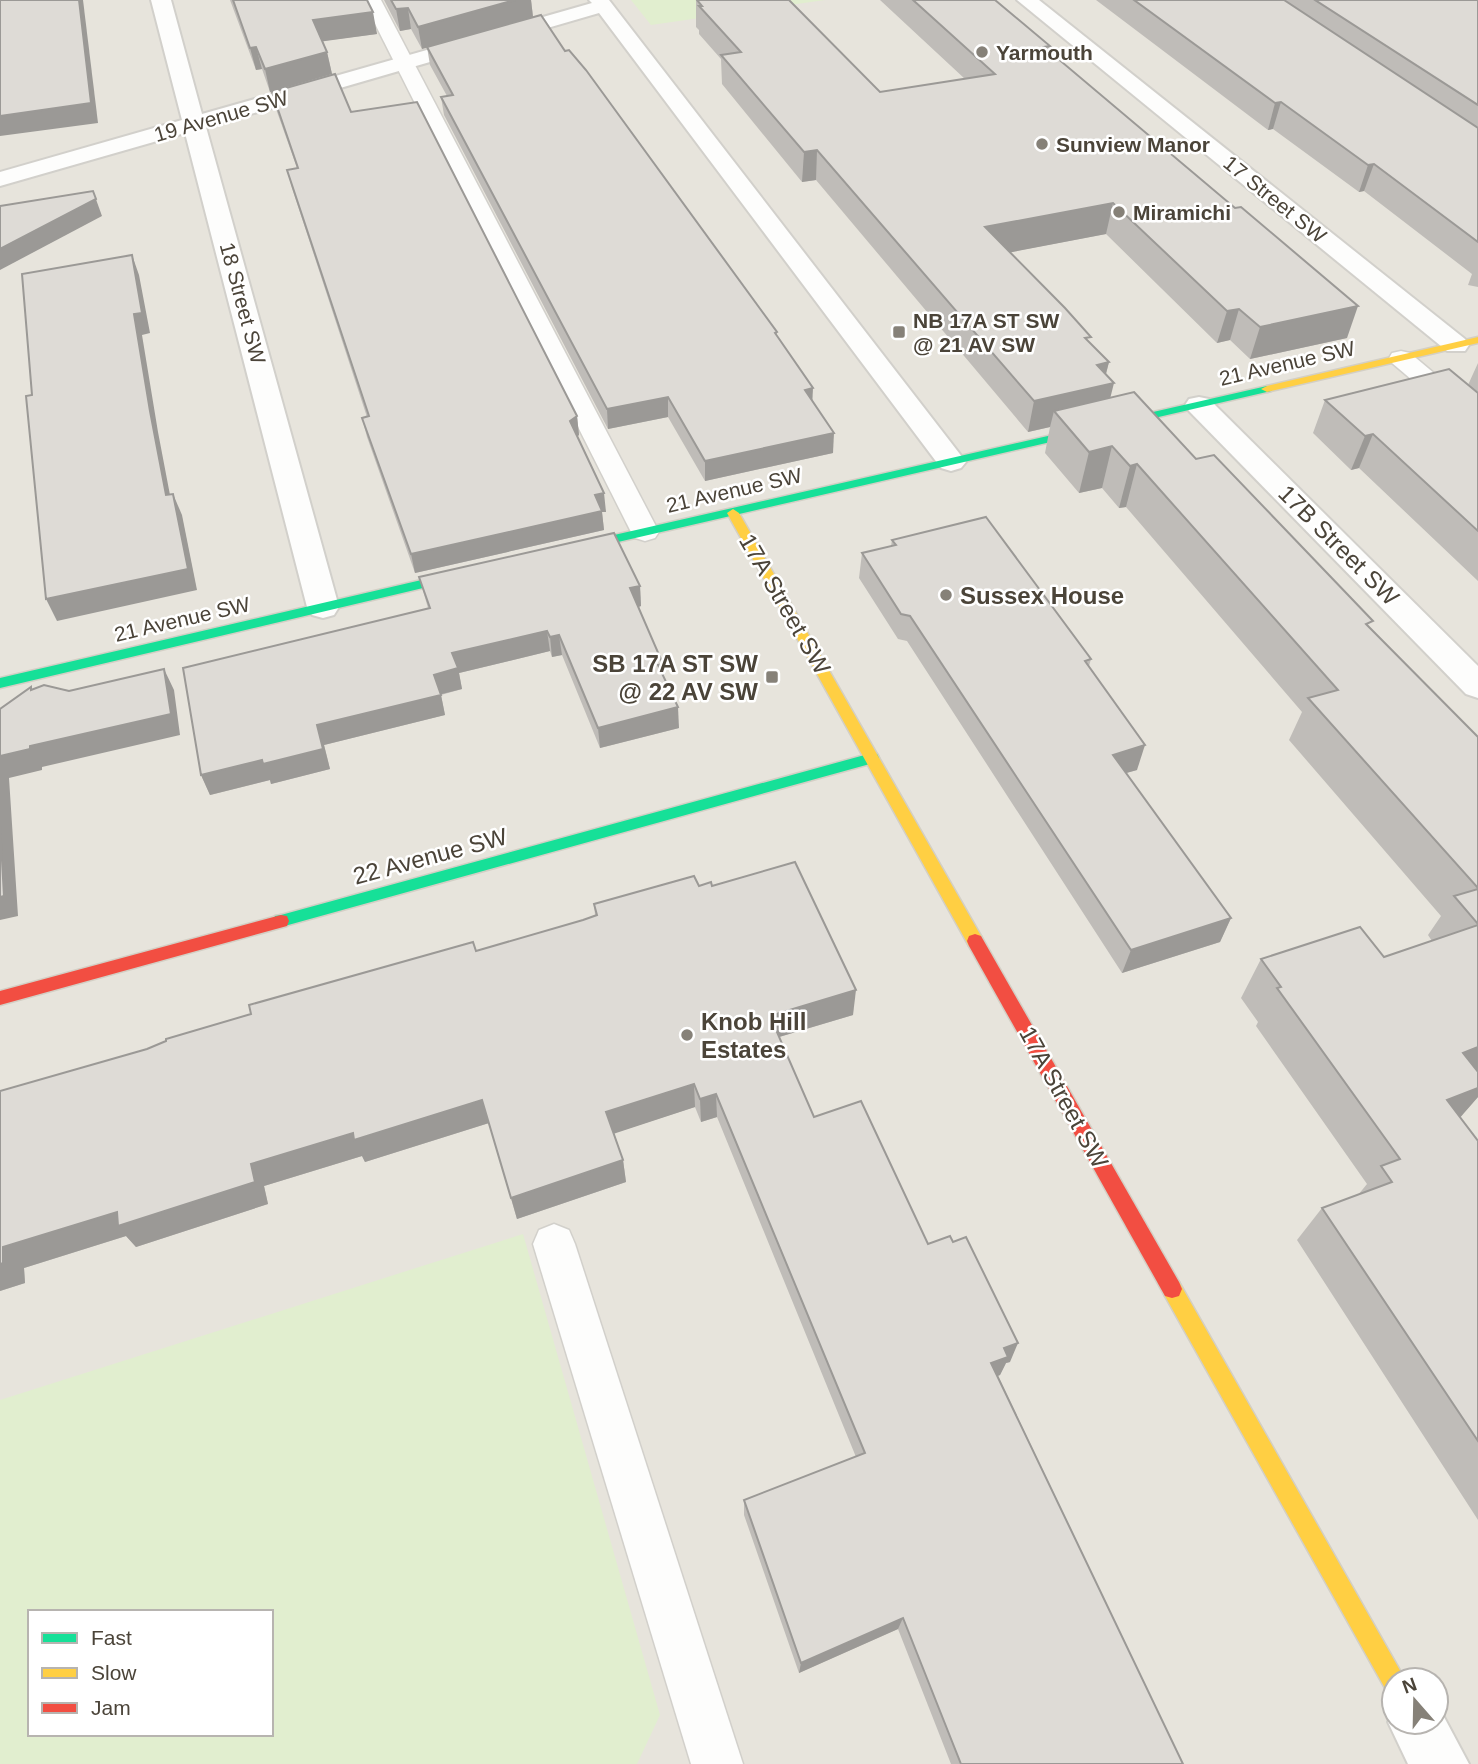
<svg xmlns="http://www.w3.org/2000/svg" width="1478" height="1764" font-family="Arial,sans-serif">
  <rect width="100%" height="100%" fill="#f4f2ee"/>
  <path fill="#e7e4dc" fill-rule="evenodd" d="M0,0h1478v1764h-1478zM30,1612h241v122h-241zM1394,1680h42v42h-42z"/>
  <g fill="#e1eecf" fill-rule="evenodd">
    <path d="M631,0h194l-174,25z"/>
    <path d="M523,1234l137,481 -23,49h-637v-364zM30,1612h241v122h-241z"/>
  </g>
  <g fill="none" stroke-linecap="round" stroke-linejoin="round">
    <defs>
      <g id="lane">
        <path d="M363,0h18l278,532 -4,6 -10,3 -10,-3 -4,-6z"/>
        <path d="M1401,351l9,2 68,57v21l-9,-3 -77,-65 -3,-5 3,-5z"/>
        <path d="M554,1224l15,6 6,14 168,520h-52l-158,-520 6,-14z"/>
      </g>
      <g id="street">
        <path d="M151,0h20l31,114 390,-111 -3,-3h20l357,462 -5,6 -10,3 -10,-3 -342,-455 -393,114 133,480 -5,8 -11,3 -11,-3 -5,-8 -122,-474 -185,53v-14l182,-52z"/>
        <path d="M1017,0h22l426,339 4,6 -4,6h-18z"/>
        <path d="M1199,397l10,2 269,267v32l-12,-4 -277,-283 -4,-6 4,-6z"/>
        <path d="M1436,1702l33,62h-61l-20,-42 6,-15v15h42z"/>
      </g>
      <g id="fast">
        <path d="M1267,386l6,3 -2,2 -705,163 -6,-4 6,-4z"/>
        <path d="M473,568l5,1v6l-478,113v-10z"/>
        <path d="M872,753l5,1 2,4 -2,4 -596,165 -6,-1 -2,-5 2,-5 6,-1z"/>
      </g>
      <g id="slow">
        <path d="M1478,337v6l-211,49 -6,-3 6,-3z"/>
        <path d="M733,509l6,4 242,423 2,5 -2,5h-12l-242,-433z"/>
        <path d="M1172,1280l7,2 223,392 3,6h-11v13l-8,-3 -221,-394 -3,-7 3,-7z"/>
      </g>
      <g id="jam">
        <path d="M281,915l6,1 2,5 -2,5 -287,79v-14z"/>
        <path d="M975,934l6,2 198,346 3,7 -3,7 -7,2 -7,-2 -196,-350 -2,-5 2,-5z"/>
      </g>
    </defs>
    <use href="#lane" stroke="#d2d0cb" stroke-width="3"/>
    <use href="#street" stroke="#d2d0cb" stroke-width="4"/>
    <use href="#fast" stroke="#d3cfc5" stroke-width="3"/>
    <use href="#slow" stroke="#d3cfc5" stroke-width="3"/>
    <use href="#jam" stroke="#d3cfc5" stroke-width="3"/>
    <use href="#lane" fill="#fdfdfc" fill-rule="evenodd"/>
    <use href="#street" fill="#fdfdfc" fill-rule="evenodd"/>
    <use href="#fast" fill="#16e098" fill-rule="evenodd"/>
    <use href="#slow" fill="#ffcf43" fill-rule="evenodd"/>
    <use href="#jam" fill="#f24e42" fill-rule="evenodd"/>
  </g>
  <g fill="#bfbcb8">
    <path d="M230,0h137l10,34 -55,7 5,11 5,22 -62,18 -8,-23 -6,1z"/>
    <path d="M384,0h147l2,17 32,34 212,281v5l35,64 21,52 -128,28 -37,-64 -60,12 -164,-314 -3,-18 6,-1 -17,-31 -3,-18 -5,2 -11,-20 -11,2z"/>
    <path d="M696,0h93l91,92 85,-13 -85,-79h115l55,46 -1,6 298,286 -97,21 -20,-19 -13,3 -111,-109 -96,18 80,91 19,19 -3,12 4,24 86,61 174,169 108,109v360l-18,20 18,24v379l-181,-280 25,-32 36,-13 9,-11 -111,-158 2,-4 -17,-24 20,-39 123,-2 48,-16 -4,-6 13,-19 -152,-176 13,-28 -176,-205 -7,1 -17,-20 -23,5 -34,-40 5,-26 -22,5 -212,-252 -14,2 -80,-98 -1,-25 -22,-25v-4l-3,-3z"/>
    <path d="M1096,0h382v287l-10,-2 4,-11 -108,-83 -5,1 -86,-63 -5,1z"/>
    <path d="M272,92l79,20 226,304 2,19 -2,2 29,75h-4l2,18 -189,43 -48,-136 -5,-19 5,-1 -75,-229 -5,-18 10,-2 -21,-59z"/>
    <path d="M1478,363v218l-119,-113 -8,2 -38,-37 12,-33 143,-15z"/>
    <path d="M892,540l199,119 -2,7 48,104 -11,3 105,145 -11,24 -98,31 -215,-332 -9,-2 -39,-61 3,-25 29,-7z"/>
    <path d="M419,577l221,9 1,20 -2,1 25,70 15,51 -79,20 -38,-93 -10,2 -2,-6 -91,22 3,16 -21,6 4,20 -121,30 6,24 -59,15 -1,-4 -60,15 -9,-20 227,-167z"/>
    <path d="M699,886h13l141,129 -74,22 35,80 114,127 82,118 -4,1 -6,12 -2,1 185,388h-232l-53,-135 -99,44 -55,-158v-15l112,-43 -139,-340 -16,5 -6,-15 -81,26 9,27 3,22 -109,37 -28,-96 -124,39 -3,-6 -98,30 4,18 -132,43 -10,-11 -102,32 1,15 -25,8v-200l147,-42 329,-98 107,-31 12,-5 -1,-11z"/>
  </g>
  <g fill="#9b9996">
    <path d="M79,0h4l15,123 -98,13v-20z"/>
    <path d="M515,0h16l2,17 -111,32 -4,-22z"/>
    <path d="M408,8l3,21 -11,2 -4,-22z"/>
    <path d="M373,12l4,22 -59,8 -5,-22z"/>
    <path d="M256,47l6,22 -6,1 -6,-22z"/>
    <path d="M327,52l5,22 -62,18 -5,-23z"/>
    <path d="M1281,102l-8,27 -5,1 7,-27z"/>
    <path d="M817,150l-1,30 -14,2 2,-30z"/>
    <path d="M1374,164l-10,27 -5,1 9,-27z"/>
    <path d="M93,191l9,25 -102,54v-21z"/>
    <path d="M1113,203l-7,31 -125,24 4,-31z"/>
    <path d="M132,255l7,20 11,58 -8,2 16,97 16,84 -8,-21 -16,-84 -16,-97z"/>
    <path d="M1358,306l-11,32 -97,21 10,-32z"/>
    <path d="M1239,309l-9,31 -13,3 10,-32z"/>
    <path d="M1109,362l-6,23 11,-2 -8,32 -52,-4 -4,16 -22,5 6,-31 63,-36z"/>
    <path d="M813,388l-1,20 -7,-18z"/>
    <path d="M668,397v20l-60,12 -1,-20z"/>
    <path d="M577,416l2,19 -7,5 -2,-19z"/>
    <path d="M834,433l-1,20 -128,28v-20z"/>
    <path d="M1373,434l-14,34 -8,2 14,-34z"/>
    <path d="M1112,446l-10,42 -23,5 10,-41z"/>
    <path d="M1137,464l-11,43 -7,1 11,-42z"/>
    <path d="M604,493l2,19h-4l2,18 -189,43 -4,-19 184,-59z"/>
    <path d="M173,494l9,21 15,75 -140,31 -11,-22z"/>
    <path d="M640,586l1,20 -9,3 -2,-21z"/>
    <path d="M547,631l3,20 -91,22 3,16 -24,6 -4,-20 18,-22z"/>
    <path d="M559,635l3,20 -10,2 -2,-20z"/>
    <path d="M663,664l1,21 -6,-20z"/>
    <path d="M164,669l10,21 6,45 -138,32v3l-33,8 9,138 -18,4v-164l30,-10z"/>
    <path d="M441,695l4,20 -121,30 6,24 -59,15 -1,-4 -60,15 -9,-20 116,-50z"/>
    <path d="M678,707l1,21 -79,20 -2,-20z"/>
    <path d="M1145,745l-8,25 -32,9 8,-24z"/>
    <path d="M1231,918l-11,24 -98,31 9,-23z"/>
    <path d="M856,990l-3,25 -84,25 1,-24z"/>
    <path d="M1478,1047v26l-15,-20z"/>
    <path d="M694,1084l1,23 -85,28 -4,-23z"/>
    <path d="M1478,1088v9l-20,23 -11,-20z"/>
    <path d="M716,1094l1,23 -16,5 -1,-23z"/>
    <path d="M482,1100l7,23 -124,39 -3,-6 -98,30 4,18 -132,43 -10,-11 -102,32 1,15 -25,8v-27l3,-17 248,-83 102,-31z"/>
    <path d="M623,1160l3,22 -109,37 -6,-21z"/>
    <path d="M1018,1343l-8,19 -4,1 -6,12 -16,6 7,-18 13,-15z"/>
    <path d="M903,1618l-5,11 -99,44 2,-10z"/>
  </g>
  <g fill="#dedbd6" stroke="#9b9996" stroke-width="2">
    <path d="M0,0h79l12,103 -91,13z"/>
    <path d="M233,0h134l6,12 -60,8 14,32 -62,17 -9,-22 -6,1z"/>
    <path d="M391,0h124l-97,27 -10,-19 -12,1z"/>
    <path d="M697,0h92l91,92 115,-18 -82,-74h82l55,46 -6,1 191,161 6,-1 117,99 -98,21 -21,-18 -12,2 -114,-108 -128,24 80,81 26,29 -6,1 24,24 -12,3 17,18 -80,18 -217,-251 -13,2 -83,-97 20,-3 -42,-46h3z"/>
    <path d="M1134,0h150l194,128v114l-104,-78 -6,1 -87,-63 -6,1z"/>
    <path d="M1315,0h163v105z"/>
    <path d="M541,15l24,36 4,-1 17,20 191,262 -2,1 38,55 -8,2 29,43 -129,28 -37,-64 -61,12 -166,-312 12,-2 -26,-48z"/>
    <path d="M335,74l16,38 66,-10 160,314 -7,5 34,72 -9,2 7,16 -191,43 -49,-136 7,-2 -82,-246 11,-2 -26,-76z"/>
    <path d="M93,191l3,8 -96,50v-43z"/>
    <path d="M132,255l10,58 -8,1 16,97 16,84 7,-1 15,75 -142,30 -20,-203 6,-1 -10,-121z"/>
    <path d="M1449,369l29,24v138l-105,-97 -8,2 -40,-36z"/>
    <path d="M1134,392l62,67 18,-4 159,166 -7,3 112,113v151l-170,-190 30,-8 -201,-226 -7,2 -18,-20 -23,6 -35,-41z"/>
    <path d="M986,517l105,142 -6,2 60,84 -32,10 118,163 -100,32 -221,-334 -9,-2 -39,-61 34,-8 -4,-5z"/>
    <path d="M614,533l26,53 -10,2 33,76 -5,1 20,42 -80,21 -39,-93 -9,2 -3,-6 -95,22 6,15 -24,7 7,20 -124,30 6,24 -60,15 -1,-4 -61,15 -18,-107 247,-60 -11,-31z"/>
    <path d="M164,669l7,45 -141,32v3l-30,7v-47l31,-22v3l13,-5 25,6z"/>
    <path d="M0,825l4,71 -4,1z"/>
    <path d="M795,862l61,128 -86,26 44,101 47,-16 67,143 22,-8 3,6 13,-5 52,106 -14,5 4,9 -17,6 192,401h-222l-58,-146 -102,45 -57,-163 121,-47 -149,-359 -16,5 -6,-15 -88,28 17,48 -112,38 -29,-98 -128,40 -1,-7 -102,31 4,18 -137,44 -1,-14 -114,35v16l-3,1v-173l147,-42 19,-8v-2l85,-25 -2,-9 224,-63 3,9 107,-31 14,-5 -3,-11 100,-28 5,10 12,-4 1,4z"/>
    <path d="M1478,889v35l-24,-28z"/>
    <path d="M1478,925v122l-15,6 15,19v16l-31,12 31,41v300l-156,-233 70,-26 -11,-16 19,-7 -123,-171 4,-1 -20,-28 99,-32 24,30z"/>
  </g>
  <g fill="#868178" stroke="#fff" stroke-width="2.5">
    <circle cx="982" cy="52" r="7"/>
    <circle cx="1042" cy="144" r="7"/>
    <circle cx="1119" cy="212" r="7"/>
    <rect x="892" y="325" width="14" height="14" rx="3.5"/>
    <circle cx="946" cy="595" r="7"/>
    <rect x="765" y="670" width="14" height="14" rx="3.5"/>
    <circle cx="687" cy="1035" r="7"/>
  </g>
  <g text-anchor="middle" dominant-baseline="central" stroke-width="5" stroke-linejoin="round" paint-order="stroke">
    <g font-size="21" font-weight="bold" fill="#4b4439" stroke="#fff" text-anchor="start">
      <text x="996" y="52">Yarmouth</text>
      <text x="1056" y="144">Sunview Manor</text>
      <text x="1133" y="212">Miramichi</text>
      <text x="913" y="320">NB 17A ST SW<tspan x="913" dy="24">@ 21 AV SW</tspan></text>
    </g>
    <g font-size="21" fill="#4b4439" stroke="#fff">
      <text transform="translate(221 116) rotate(-16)">19 Avenue SW</text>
      <text transform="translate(1275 199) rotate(39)">17 Street SW</text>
      <text transform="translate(243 303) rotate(75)">18 Street SW</text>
      <text transform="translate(1287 363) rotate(-13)">21 Avenue SW</text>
      <text transform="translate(734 490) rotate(-13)">21 Avenue SW</text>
      <text transform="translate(182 619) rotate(-13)">21 Avenue SW</text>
    </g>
    <g font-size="24" fill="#4b4439" stroke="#fff">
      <text transform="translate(1339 545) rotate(45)">17B Street SW</text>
      <text transform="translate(785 604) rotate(60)">17A Street SW</text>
      <text transform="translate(430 856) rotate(-15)">22 Avenue SW</text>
      <text transform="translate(1064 1097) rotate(61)">17A Street SW</text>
    </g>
    <g font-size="24" font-weight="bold" fill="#4b4439" stroke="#fff" text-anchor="start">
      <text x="960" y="595">Sussex House</text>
      <text x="758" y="663" text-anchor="end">SB 17A ST SW<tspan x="758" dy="28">@ 22 AV SW</tspan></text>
      <text x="701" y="1021">Knob Hill<tspan x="701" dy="28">Estates</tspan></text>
    </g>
  </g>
  <rect x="28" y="1610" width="245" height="126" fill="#ffffff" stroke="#b7b4b0" stroke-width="2"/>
  <rect x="42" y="1633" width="35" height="10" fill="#16e098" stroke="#b7b4b0" stroke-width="2"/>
  <text x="91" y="1645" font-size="21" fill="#4b4439">Fast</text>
  <rect x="42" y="1668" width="35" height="10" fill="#ffcf43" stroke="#b7b4b0" stroke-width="2"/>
  <text x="91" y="1680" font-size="21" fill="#4b4439">Slow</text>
  <rect x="42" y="1703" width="35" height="10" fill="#f24e42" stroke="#b7b4b0" stroke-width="2"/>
  <text x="91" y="1715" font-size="21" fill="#4b4439">Jam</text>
  <g transform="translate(1415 1701) rotate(340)"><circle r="33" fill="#ffffff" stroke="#b7b4b0" stroke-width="2"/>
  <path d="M0-5L12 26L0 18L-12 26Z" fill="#868178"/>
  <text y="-10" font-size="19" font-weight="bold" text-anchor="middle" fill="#4b4439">N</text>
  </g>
</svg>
